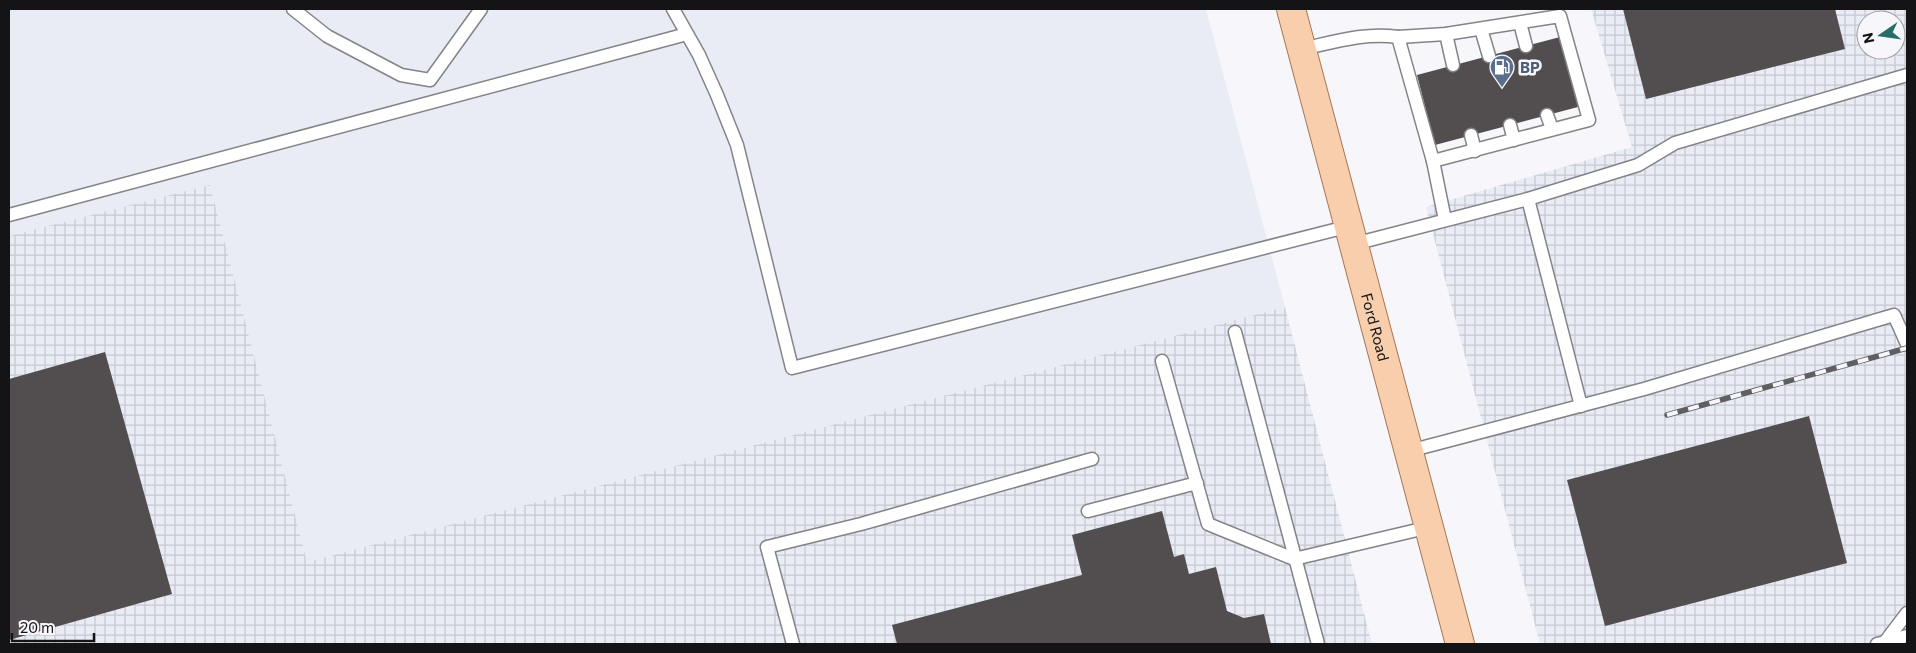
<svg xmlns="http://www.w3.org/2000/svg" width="1916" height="653" font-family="Commissioner,sans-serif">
  <defs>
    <pattern id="industrial-grid" width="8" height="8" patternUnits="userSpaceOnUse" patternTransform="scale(1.25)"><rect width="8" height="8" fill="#e9ebf5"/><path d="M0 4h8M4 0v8" fill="none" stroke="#c7c9d1"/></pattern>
  </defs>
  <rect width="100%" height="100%" fill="#f7f7fb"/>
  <path fill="#e9ebf5" d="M9,9h1197l79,298 -978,255 -97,-376 -201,50z"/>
  <g fill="url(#industrial-grid)" fill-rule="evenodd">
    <path d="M1591,9h316v635h-367l-114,-437 206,-60zM1866,20h30v30h-30z"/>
    <path d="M210,185l97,377 978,-255 87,337h-1363v-408z"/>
  </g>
  <g fill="#524e50">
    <path d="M1623,9h212l10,40 -199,50z"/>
    <path d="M1560,37l18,70 -143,38 -18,-70z"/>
    <path d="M105,352l67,242 -163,46v-261z"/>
    <path d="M1809,416l38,147 -242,63 -38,-146z"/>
    <path d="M1162,511l12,46 10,-3 5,20 27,-7 11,44 17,7 20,-4 7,30h-374l-5,-19 190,-50 -10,-40z"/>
  </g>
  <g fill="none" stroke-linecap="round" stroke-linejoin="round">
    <defs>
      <g id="lane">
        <path d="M293,9l34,27 74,39 29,5 51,-71"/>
        <path d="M673,9l26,46 18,40 20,50 55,223 558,-142"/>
        <path d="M1520,23l6,23"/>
        <path d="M1481,29l8,27"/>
        <path d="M1446,34l7,31"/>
        <path d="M1398,37l48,-3 114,-18 29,104 -156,41"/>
        <path d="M1302,49c32,-7 63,-17 96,-12l35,124 12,59"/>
        <path d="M1547,115l5,14"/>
        <path d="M1510,125l4,15"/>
        <path d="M1471,135l4,16"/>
        <path d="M1528,199l110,-34 37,-22 232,-68"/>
        <path d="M9,215l678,-181"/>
        <path d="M1354,244l174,-45 53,207"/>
        <path d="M1235,332l83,312"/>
        <path d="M1162,361l46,163 86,35 136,-32"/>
        <path d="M1409,451l235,-62 250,-74 13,29"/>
        <path d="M1088,511l109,-28"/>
        <path d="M1885,642l22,-6"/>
        <path d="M793,644l-26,-97 94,-23 231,-65"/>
        <path d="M1877,644l8,-2 22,-29"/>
      </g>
      <g id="primary">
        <path id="s1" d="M1291,9l169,635"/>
      </g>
    </defs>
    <use href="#lane" stroke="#838487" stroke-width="15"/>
    <use href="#primary" stroke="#a57854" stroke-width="30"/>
    <use href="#lane" stroke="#fff" stroke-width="12"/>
    <use href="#primary" stroke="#f8ceac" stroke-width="28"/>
    <defs>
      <path id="rail" d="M1667,415l240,-67"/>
    </defs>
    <use href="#rail" stroke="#5f5f62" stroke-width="5.5"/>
    <use href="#rail" stroke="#f7f7fb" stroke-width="4" stroke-dasharray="11" stroke-linecap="butt"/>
  </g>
  <defs>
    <symbol id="fuel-pin" viewBox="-11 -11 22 30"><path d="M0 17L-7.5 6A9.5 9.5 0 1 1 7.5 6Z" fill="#5c6f8a" stroke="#f7f7fb"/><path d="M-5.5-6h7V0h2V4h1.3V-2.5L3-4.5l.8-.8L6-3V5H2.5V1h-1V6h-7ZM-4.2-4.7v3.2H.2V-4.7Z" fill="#fff"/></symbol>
  </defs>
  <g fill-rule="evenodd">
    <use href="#fuel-pin" x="1488" y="53" width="28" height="38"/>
  </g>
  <g text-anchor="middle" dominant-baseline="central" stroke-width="5" stroke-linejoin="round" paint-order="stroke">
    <g font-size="15" font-weight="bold" fill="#4e5e75" stroke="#f7f7fb" text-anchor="start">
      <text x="1520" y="67">BP</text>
    </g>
    <g font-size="15" fill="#141416" stroke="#f7f7fb">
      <text stroke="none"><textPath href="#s1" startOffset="329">Ford Road</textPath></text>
    </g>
  </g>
  <rect width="1916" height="653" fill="none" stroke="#141416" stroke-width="20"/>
  <g transform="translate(1881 35) rotate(257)"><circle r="24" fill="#f7f7fb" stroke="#9c9c9f"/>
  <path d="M0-4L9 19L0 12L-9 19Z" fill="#256e67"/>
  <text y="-8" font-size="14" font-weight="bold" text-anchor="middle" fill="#141416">N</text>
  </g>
  <path d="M12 633v8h82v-8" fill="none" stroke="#141416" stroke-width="2.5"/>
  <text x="20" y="633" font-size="15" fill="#141416" stroke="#f7f7fb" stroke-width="4" paint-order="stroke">20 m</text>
</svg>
